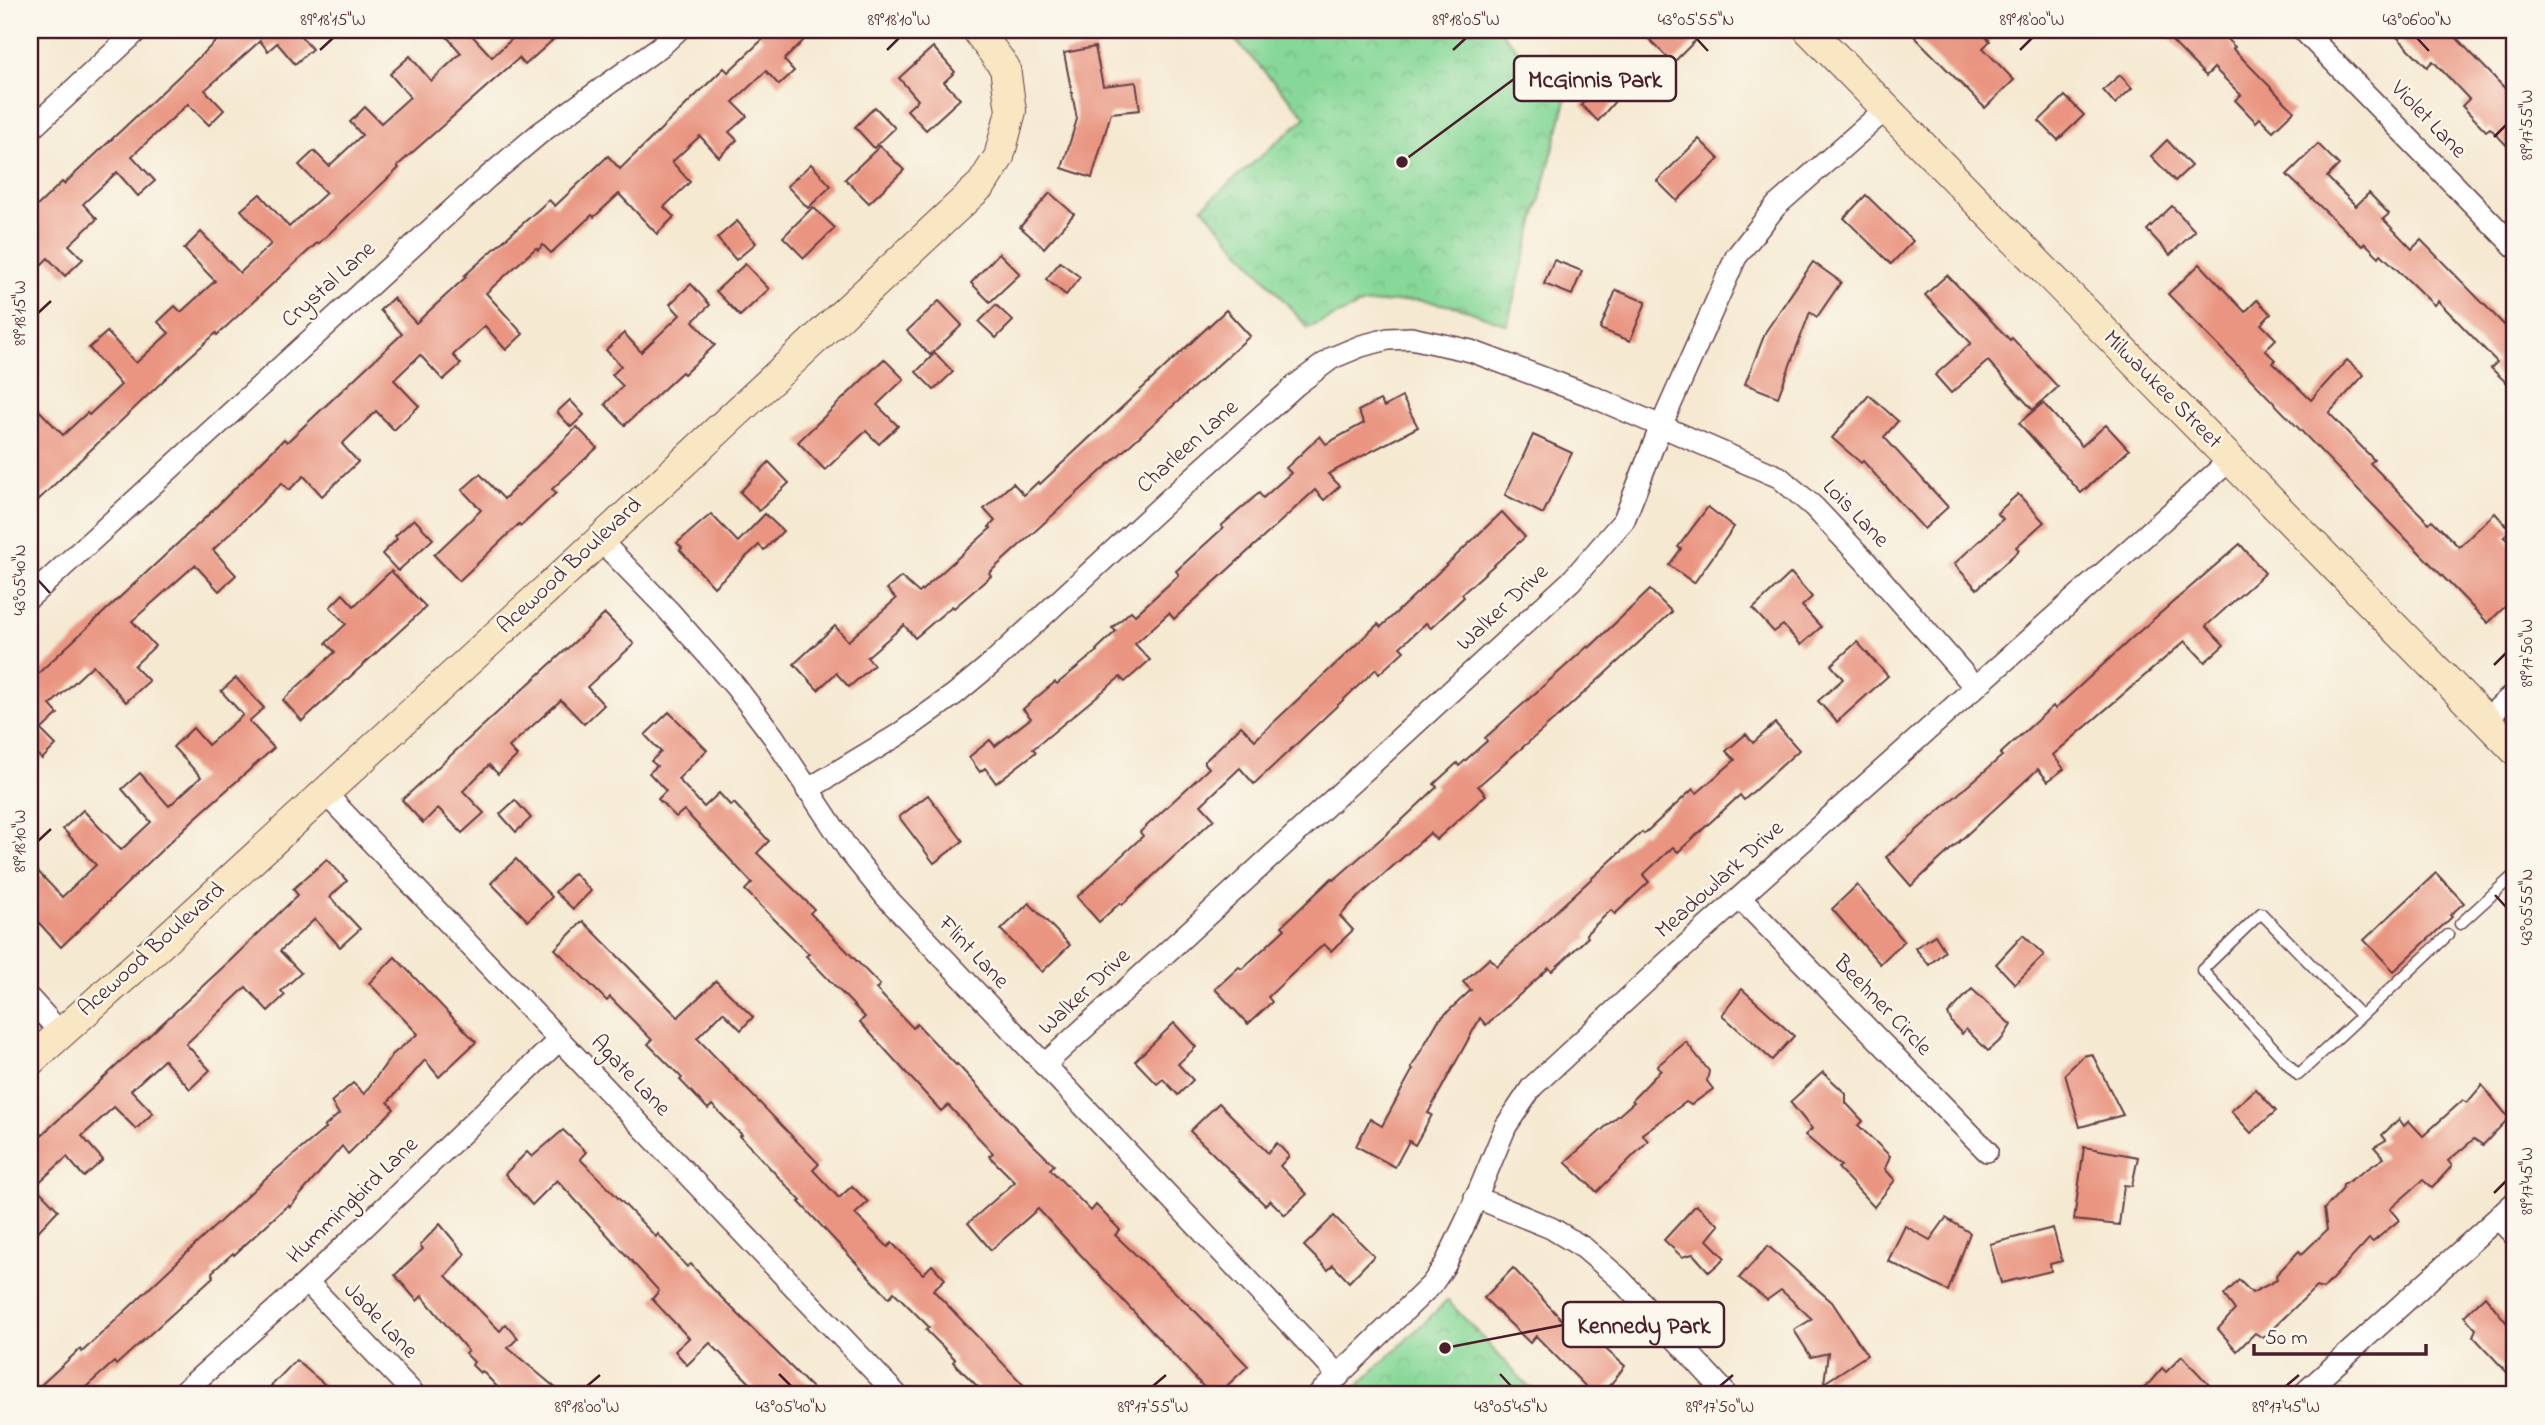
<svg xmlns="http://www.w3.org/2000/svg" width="2545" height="1425" font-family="'Indie Flower',sans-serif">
  <defs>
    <pattern id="park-crowns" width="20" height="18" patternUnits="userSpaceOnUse" patternTransform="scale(1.75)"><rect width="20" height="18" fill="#87d898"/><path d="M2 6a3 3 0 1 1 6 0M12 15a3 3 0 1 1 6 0" fill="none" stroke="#76b983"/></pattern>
  </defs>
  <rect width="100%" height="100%" fill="#fbf7ec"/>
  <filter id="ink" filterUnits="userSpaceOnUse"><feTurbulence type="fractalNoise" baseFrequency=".0143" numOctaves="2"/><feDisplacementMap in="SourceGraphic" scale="14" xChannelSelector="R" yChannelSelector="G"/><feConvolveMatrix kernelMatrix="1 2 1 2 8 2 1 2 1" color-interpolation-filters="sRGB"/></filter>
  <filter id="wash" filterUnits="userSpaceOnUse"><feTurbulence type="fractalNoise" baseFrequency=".00686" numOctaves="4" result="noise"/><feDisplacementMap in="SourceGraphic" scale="28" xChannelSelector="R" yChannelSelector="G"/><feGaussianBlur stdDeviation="1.57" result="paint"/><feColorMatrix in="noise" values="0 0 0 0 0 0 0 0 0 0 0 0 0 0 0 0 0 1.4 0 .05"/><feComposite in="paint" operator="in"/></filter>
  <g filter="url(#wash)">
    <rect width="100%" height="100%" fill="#f5e9d2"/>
    <g fill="url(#park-crowns)" stroke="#687c62" stroke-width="2">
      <path d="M1226,30h273l67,70 -59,225 -49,-18 -41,-7 -54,4 -55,24 -106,-121 104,-90z"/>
      <path d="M1448,1301l88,94h-188l99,-94z"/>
    </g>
    <g id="blocks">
      <g fill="#e99581">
        <path d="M228,30h72v5l12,14 -17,15 -18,-21 -9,8 -8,-10 -55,49 19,20 -15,15 -21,-21 -56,52 23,25 -17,15 -21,-24 -34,32 14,15 -28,26 14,14 -18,17 -17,-18 -18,18v-63l32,-31 2,2z"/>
        <path d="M441,30h26l25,27 30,-27h42l-39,35 -6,-7 -122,108 2,2 -81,76 -1,-1 -100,92 -1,-2 -50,45 -136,130v-107l33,34 24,-22 2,2 32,-30 -32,-37 18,-16 29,31 33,-30 -11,-11 17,-16 6,6 34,-31 -31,-32 17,-17 39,41 31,-29 -30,-34 19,-16 29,33 37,-34 -27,-28 15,-14 15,15 33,-31 -12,-13 15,-15 16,16 29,-26 -20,-23 20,-18 21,25 30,-28z"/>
        <path d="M754,30h42l9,9 -21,21 10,11 -15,14 -13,-14 -33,31 14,14 -18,16 8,8 -18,17 -19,-21 -28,26 18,20 -26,25 10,10 -17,17 -38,-40 -25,23 -2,-2 -41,38 -8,-8 -5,5 -2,-2 -50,45 37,41 -17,16 -21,-24 -32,29 8,9 -18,16 -23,-25 -26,25 25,26 -25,24 -18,-19 -34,33 16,18 -36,34 -18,-20 -15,14 -7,-7 -69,67 23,25 -17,16 -24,-26 -63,56 23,25 -21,20 15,15 -23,21 -33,-37 -43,40 8,9 -17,16 15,15 -14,14 -12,-12v-66l174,-162 80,-80 3,3 115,-108 -22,-24 13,-12 23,25 50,-46 -2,-1 85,-76 6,6 53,-50 12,13 104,-101 4,4 35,-33z"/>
        <path d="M1640,30h66l-33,33z"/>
        <path d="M1908,30h71l11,11 -7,7 31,32 -29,28z"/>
        <path d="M2161,30h56l18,17 -2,2 61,62 -21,20 -13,-13 -4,4 -21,-22 6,-5 -27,-27 -8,8z"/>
        <path d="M2390,30h59l66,69v55l-25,-26 -4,3 -24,-25 7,-7 -36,-38 -6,6z"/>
        <path d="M933,47l22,25 -11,10 16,17 -34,31 -19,-20 11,-10 -19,-22z"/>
        <path d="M1095,47l8,39 33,-4 4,28 -29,3 -19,65 -30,-10 15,-49 -13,-66z"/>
        <path d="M2120,75l12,13 -17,16 -12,-14z"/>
        <path d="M1599,85l17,15 -18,21 -17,-16z"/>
        <path d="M2065,96l19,19 -26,25 -19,-19z"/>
        <path d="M875,107l20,21 -21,20 -19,-21z"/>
        <path d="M1699,139l20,20 -42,42 -20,-20z"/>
        <path d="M2167,140l24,26 -16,15 -24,-25z"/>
        <path d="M2318,144l21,21 -12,12 29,29 13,-13 20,21 -6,5 29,30 9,-9 94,96v55l-24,-23 6,-6 -59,-61 -4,4 -53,-51 -2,3 -14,-14 -3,3 -75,-71z"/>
        <path d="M880,146l24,24 -35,33 -24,-24z"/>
        <path d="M811,164l20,22 -23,22 -21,-22z"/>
        <path d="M1050,193l24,21 -30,34 -24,-21z"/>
        <path d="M1866,195l47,46 -22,23 -47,-46z"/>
        <path d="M2172,206l23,25 -25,24 -23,-25z"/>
        <path d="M813,207l22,21 -31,30 -21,-21z"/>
        <path d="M737,221l19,22 -20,17 -19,-22z"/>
        <path d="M999,253l21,21 -30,28 -19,-19z"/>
        <path d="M1554,260l28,11 -10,24 -28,-11z"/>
        <path d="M1060,262l20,15 -14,18 -20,-16z"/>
        <path d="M1813,262l28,20 -24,35 -7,-5 -32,85 -33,-13 21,-53z"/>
        <path d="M745,264l24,25 -29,27 -24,-25z"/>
        <path d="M2200,264l45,48 12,-12 14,14 -10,10 15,15 -11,11 10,10 -2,3 38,37 36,-40 17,15 -35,38 45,47 -4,3 59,60 3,-3 27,27 36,-34 16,18 -7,6 11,11v49l-27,26 -320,-329z"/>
        <path d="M1947,275l63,65 2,-2 46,49 -25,23 -45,-49 -37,32 -16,-18 36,-32 -46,-48z"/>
        <path d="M691,284l19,21 -17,16 22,24 -31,29 -2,-2 -57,53 -20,-21 18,-18 -11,-11 9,-9 -15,-16 18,-17 17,19 39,-37 -10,-11z"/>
        <path d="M1616,290l30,12 -16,39 -30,-12z"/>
        <path d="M939,301l23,24 -32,30 -23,-24z"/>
        <path d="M996,305l17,16 -17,17 -17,-16z"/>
        <path d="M1226,310l24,26 -261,237 2,3 -37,32 -2,-2 -37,32 -11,-13 -37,32 7,8 -25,22 -13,-14 -18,17 -24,-26 41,-38 13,15 48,-42 -9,-10 14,-12 18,16 72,-65 -2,-1 6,-6 -11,-12 29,-26 11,12 14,-13 2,2z"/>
        <path d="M935,353l18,19 -19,18 -18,-18z"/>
        <path d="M884,359l20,20 -27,26 21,21 -19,18 -13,-13 -41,39 -27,-28z"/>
        <path d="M1869,395l29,26 -14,16 64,70 -24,22 -61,-68 -2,2 -29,-25z"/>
        <path d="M1402,397l16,30 -90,47 12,12 -16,14 -9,-10 -141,129 -5,-6 -34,31 15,16 -25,22 -5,-5 -87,72 3,3 -40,31 -11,-15 -5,4 -11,-15 21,-17 5,6 36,-28 -8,-9 32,-27 2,2 40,-33 -1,-1 20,-19 -4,-3 19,-17 4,4 44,-40 -3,-4 47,-43 -2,-2 38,-33 4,5 28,-25 -5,-5 34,-32 6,8 38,-21 -6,-12 22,-11 4,7z"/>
        <path d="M570,400l14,15 -13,12 -14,-15z"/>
        <path d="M2043,403l39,43 24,-21 23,25 -48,43 -62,-70z"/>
        <path d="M577,427l20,21 -45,41 4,4 -35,33 -2,-2 -60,57 -25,-26 47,-45 -19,-20 18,-16 24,25z"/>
        <path d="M1533,435l39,18 -29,61 -38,-19z"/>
        <path d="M769,462l20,21 -30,28 -19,-19z"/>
        <path d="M2018,494l26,28 -28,25 3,3 -42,39 -23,-25 49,-45 -6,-6z"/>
        <path d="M1708,507l26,20 -40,56 -25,-18 12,-16 -3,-2z"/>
        <path d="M1502,512l23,25 -63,57 2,3 -33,31 -5,-5 -26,24 4,4 -25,23 -3,-5 -122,115 -14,-16 -39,37 13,14 -92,86 -2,-2 -21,19 -22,-25 66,-61 -3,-4 69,-64 -5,-6 37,-36 14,14 123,-116 3,3z"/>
        <path d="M711,514l27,28 27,-28 18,17 -19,19 -5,-5 -45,42 -34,-37 2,-2 -5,-5z"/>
        <path d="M414,519l19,20 -35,32 -16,-17 15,-15 -2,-3z"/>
        <path d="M2240,544l25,29 -59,53 18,19 -19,17 -20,-21 -132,114 11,14 -16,12 -10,-12 -127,117 -25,-29 116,-101 -2,-2 53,-48 2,3 78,-72z"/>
        <path d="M391,571l35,36 -124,114 -19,-21 52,-48 -9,-9 20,-19 -16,-17 13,-13 11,12z"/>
        <path d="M1791,573l21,24 -10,9 19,21 -20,18 -18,-20 -9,7 -21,-23z"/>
        <path d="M1650,590l22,22 -110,101 -84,73 8,9 -50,45 -6,-7 -76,68 -14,15 13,14 -22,21 -7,-7 -56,53 4,5 -24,22 -33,-35 24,-22 3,2 43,-40 -3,-3 50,-48 2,2 66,-58 37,-35 -3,-3 23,-21 2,3 28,-25 -2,-3 103,-92 1,2z"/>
        <path d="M605,614l29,30 -47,43 17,18 -20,19 -23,-24 -52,47 8,9 -19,18 -9,-9 -26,26 21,22 -22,20 -24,-25 -15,15 -21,-23z"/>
        <path d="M1857,642l31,34 -51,46 -19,-21 25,-22 -12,-14z"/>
        <path d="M236,678l28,30 -15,13 25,27 -81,72 -132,127 -31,-34v-50l32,34 34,-32 -33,-36 20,-19 38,40 30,-28 -29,-33 18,-16 29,33 32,-29 -28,-30 20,-19 15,17 35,-30 -22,-24z"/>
        <path d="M669,712l38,38 -29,29 26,28 15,-14 12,13 3,-3 35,38 -12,12 57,56 -4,4 70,72 -4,4 37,39 4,-4 39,41 1,-1 60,65 37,36 -4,4 41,42 5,-6 24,25 -5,5 83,79 50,52 -31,29h-6l-173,-186 -47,41 -23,-27 47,-41 -26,-26 4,-3 -45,-48 -7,6 -81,-89 5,-5 -59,-61 3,-2 -64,-64 7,-7 -68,-73 -8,7 -18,-18 8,-8 -17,-18 8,-7 -6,-5 10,-9 -16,-17z"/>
        <path d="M1775,723l24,27 -55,50 -4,-5 -62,57 -5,-5 -30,28 6,7 -34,32 -4,-4 -25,24 2,3 -36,34 -3,-3 -63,57 -6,-7 -52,95 4,2 -17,30 -6,-4 -14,26 -39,-21 14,-27 12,7 31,-57 -2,-1 27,-47 33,-31 -8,-8 27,-24 7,8 145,-134 2,2 49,-45 4,4 38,-33 -9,-9 20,-17 7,9z"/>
        <path d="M928,795l35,46 -29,22 -35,-46z"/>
        <path d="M515,800l16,18 -15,14 -16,-18z"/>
        <path d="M327,859l20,22 -17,16 30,32 -20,18 -25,-28 -35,32 21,22 -20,18 4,4 -17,16 -22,-24 -60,57 24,26 -20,19 -26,-29 -33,30 22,23 -17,16 -22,-22 -32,29 21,24 -19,17 -17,-20 -32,29 23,24 -28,30v-94l204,-189 64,-62 -5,-6z"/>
        <path d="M516,859l36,38 -24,24 -37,-38z"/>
        <path d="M574,873l17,18 -18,18 -18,-17z"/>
        <path d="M2436,873l28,30 -14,12 2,2 -58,54 -30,-31z"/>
        <path d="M1857,885l47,56 -24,23 -48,-55z"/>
        <path d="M1029,903l41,42 -28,27 -41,-42z"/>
        <path d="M583,921l95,96 38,-36 37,36 -12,13 -18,-18 -26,26 122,126 -6,6 26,28 13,-12 16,16 -13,12 33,33 4,-4 31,31 9,-9 13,14 -12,11 100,105h-47l-33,-33 2,-3 -29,-29 3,-3 -35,-35 -5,6 -90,-96 2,-1 -61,-65 2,-1 -30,-30 -4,4 -28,-29 2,-2 -34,-34 4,-4 -42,-43 -3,4 -52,-52z"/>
        <path d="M1935,935l10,16 -16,14 -14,-17z"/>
        <path d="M2023,935l21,20 -29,29 -19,-20z"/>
        <path d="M395,957l81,85 -37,35 -14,-17 -37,42 6,7 -46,45 -6,-8 -52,61 -2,-2 -54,50 -1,-2 -21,19 1,5 -97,88 -2,-3 -37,33h-47l50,-46 2,3 184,-174 60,-50 -2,-1 15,-13 -8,-12 22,-19 11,11 29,-40 25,-20 -49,-51z"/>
        <path d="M1742,989l52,47 -22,24 -50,-45z"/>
        <path d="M1972,989l39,36 -9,14 -14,12 -22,-22 -4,5 -10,-11 -4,-9z"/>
        <path d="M1174,1023l22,24 -18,17 15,16 -15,15 -15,-16 -6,5 -22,-23z"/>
        <path d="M1686,1042l23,29 -2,10 6,8 -22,16 -5,-3 -44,32 6,7 -51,51 -32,-30 69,-60 -2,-2 29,-30 -4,-4z"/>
        <path d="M2092,1054l31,61 -43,12 -15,-53 18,-18z"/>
        <path d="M1823,1072l23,22v9l17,18 -5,4 32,31 -5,13 10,11 -21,27 -36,-39 3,-2 -36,-31 7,-6 -22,-27z"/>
        <path d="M2482,1085l27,33 -26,27 -9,-6 -26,22 4,5 -20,22 -9,-8 -33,29 9,11 -26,22 -4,-3 -46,50 -7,-2 -53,51 -8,-5 -18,18 -19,-22 17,-19 -11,-15 15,-15 13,13 25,-13 -1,-5 23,-24 3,3 25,-24 -3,-21 18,-19 1,-5 41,-27 -10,-11 12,-7 -4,-5 17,-16 5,7 5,-5 14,15 40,-36 4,3z"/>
        <path d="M2256,1089l20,22 -25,22 -20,-22z"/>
        <path d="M1219,1103l49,50 9,-10 12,13 -9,10 27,28 -22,21 -15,-15 -5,5 -75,-74z"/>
        <path d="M563,1130l23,22 -6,7 76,78 2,-3 29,33 4,-3 22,25 106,106h-57l-52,-52 -23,22 -12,-14 14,-13 -37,-39 7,-8 -102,-111 -25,25 -27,-31 22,-22 5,5z"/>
        <path d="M2084,1147l54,10 -6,29 -8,-1 -5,40 -45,-5z"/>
        <path d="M1696,1205l23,20 -12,15 18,18 -16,14 -16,-18 -11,3 -18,-17z"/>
        <path d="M1334,1216l40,40 -25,26 -16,-17 -5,5 -24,-24z"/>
        <path d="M1946,1218l24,15 -22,58 -60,-30 17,-35 25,14z"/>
        <path d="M440,1224l25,30 -19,22 54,55 6,-7 12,14 -10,10 56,47h-59l-23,-24 -2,2 -8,-8 2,-3 -9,-9 3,-2 -46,-55 -5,5 -22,-26 28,-26 -3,-4z"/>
        <path d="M2053,1228l9,33 -12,3 1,7 -50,12 -11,-39z"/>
        <path d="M1768,1246l64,56 35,53 -43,28 4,-30 -17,4 -17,-27 18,-11 -31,-29 -14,10 -28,-22z"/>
        <path d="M1513,1268l53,56 5,-5 54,47 -14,18 -14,11h-3l-58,-59 -6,7 -46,-45z"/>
        <path d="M2485,1296l30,37v48l-42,-45 3,-7 -12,-13z"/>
        <path d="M2182,1356l29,31 -9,8h-63l23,-27 4,4z"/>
        <path d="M296,1360l41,35h-56l-10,-9z"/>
      </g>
    </g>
  </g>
  <g filter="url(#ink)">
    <use href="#blocks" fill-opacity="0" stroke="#643d44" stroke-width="2"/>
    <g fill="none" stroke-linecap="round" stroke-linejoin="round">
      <defs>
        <g id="lane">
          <path d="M2460,924l55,-50"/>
          <path d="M2361,1016l-100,-103 -59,57 96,105 150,-140"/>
        </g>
        <g id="street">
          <path d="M2303,30l212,217"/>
          <path d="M30,130l108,-100"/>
          <path d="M600,540l68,70 67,76 38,50 76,115 37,46 453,479"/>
          <path d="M30,597l458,-420 52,-44 121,-87 17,-16"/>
          <path d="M2485,720l30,-27"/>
          <path d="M807,790l91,-55 57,-41 36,-30 175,-162 130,-117 36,-27 29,-12 27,-7 23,-1 60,13 118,44 190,82 35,30 52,55 109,125"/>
          <path d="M325,793l572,602"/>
          <path d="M1740,898l247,253"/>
          <path d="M30,999l30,33"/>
          <path d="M1044,1065l527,-484 53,-61 37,-94 75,-169 40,-51 110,-97"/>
          <path d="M1475,1197l76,31 33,20 35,30 104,112"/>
          <path d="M2498,1218l17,18"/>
          <path d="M307,1282l108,113"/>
          <path d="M180,1395l127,-113 252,-242"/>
          <path d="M1318,1395l114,-111 13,-19 23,-48 38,-91 26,-39 131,-121 567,-506"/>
          <path d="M2302,1395l213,-193"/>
        </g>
        <g id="secondary">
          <path d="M1809,30l706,720"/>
          <path d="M30,1061l112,-100 458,-421 382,-356 17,-27 12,-46 -6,-43 -28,-38"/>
        </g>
      </defs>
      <use href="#lane" stroke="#643d44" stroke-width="13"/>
      <use href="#street" stroke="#643d44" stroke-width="24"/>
      <use href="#secondary" stroke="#643d44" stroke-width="32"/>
      <use href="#lane" stroke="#fff" stroke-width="10"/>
      <use href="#street" stroke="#fff" stroke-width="21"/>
      <use href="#secondary" stroke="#f9e7c3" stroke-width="30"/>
    </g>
  </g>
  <path fill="none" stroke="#4a1f2b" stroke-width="2.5" d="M1696,38l12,13M2417,38l12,13M320,50l13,-12M887,50l12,-12M1453,50l13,-12M2020,50l12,-12M2494,137l12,-12M38,313l13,-12M38,580l12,13M2494,665l12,-12M38,841l13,-12M2495,895l11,12M2494,1193l12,-12M779,1374l12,12M1500,1374l11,12M587,1386l13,-11M1153,1386l13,-11M1720,1386l13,-11M2286,1386l13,-11"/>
  <g text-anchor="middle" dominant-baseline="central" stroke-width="5" stroke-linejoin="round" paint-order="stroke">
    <g font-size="23" fill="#4a1f2b" stroke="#fbf7ec">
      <text transform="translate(2428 120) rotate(46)">Violet Lane</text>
      <text transform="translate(329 285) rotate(-42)">Crystal Lane</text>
      <text transform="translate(2162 390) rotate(45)">Milwaukee Street</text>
      <text transform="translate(1188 447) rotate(-42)">Charleen Lane</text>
      <text transform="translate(1855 514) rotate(46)">Lois Lane</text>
      <text transform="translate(570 566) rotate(-43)">Acewood Boulevard</text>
      <text transform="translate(1503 608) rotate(-43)">Walker Drive</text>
      <text transform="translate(1720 880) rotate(-42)">Meadowlark Drive</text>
      <text transform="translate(152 950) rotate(-42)">Acewood Boulevard</text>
      <text transform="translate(973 953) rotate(46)">Flint Lane</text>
      <text transform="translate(1085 992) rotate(-43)">Walker Drive</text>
      <text transform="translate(1882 1006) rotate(46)">Beehner Circle</text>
      <text transform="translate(630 1076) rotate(46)">Agate Lane</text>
      <text transform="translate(353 1201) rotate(-44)">Hummingbird Lane</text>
      <text transform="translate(380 1321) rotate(46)">Jade Lane</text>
    </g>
  </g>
  <path fill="none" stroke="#4a1f2b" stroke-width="2.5" d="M1402 162L1514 79M1445 1348L1563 1325"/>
  <g fill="#4a1f2b" stroke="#fbf7ec" stroke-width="2.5">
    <circle cx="1402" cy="162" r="7"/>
    <circle cx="1445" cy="1348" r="7"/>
  </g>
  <g fill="#fbf7ec" stroke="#4a1f2b" stroke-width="2.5">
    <rect x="1514" y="56" width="162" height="45" rx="7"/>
    <rect x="1563" y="1302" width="161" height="45" rx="7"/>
  </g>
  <g font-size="24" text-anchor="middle" font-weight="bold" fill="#4a1f2b">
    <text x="1595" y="87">McGinnis Park</text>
    <text x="1644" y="1333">Kennedy Park</text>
  </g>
  <rect width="2545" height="1425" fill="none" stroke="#fbf7ec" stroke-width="77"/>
  <path d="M2254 1344v10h172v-10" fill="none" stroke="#4a1f2b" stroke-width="3.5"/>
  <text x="2265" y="1344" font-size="21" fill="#4a1f2b" stroke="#fbf7ec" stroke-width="5" paint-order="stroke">50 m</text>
  <rect x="38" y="38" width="2468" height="1348" fill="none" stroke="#4a1f2b" stroke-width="2.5"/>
  <g font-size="18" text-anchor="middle" fill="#4a1f2b">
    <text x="333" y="25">89°18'15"W</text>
    <text x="899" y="25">89°18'10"W</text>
    <text x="1466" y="25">89°18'05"W</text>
    <text x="1696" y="25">43°05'55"N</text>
    <text x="2032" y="25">89°18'00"W</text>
    <text x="2417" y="25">43°06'00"N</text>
    <text transform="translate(2526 125) rotate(-90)" y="6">89°17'55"W</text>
    <text transform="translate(19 313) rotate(-90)" y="6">89°18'15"W</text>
    <text transform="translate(19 580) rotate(-90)" y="6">43°05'40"N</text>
    <text transform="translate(2526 653) rotate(-90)" y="6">89°17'50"W</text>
    <text transform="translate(19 841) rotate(-90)" y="6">89°18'10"W</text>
    <text transform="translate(2526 907) rotate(-90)" y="6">43°05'55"N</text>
    <text transform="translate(2526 1181) rotate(-90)" y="6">89°17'45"W</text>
    <text x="587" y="1412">89°18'00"W</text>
    <text x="791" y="1412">43°05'40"N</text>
    <text x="1153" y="1412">89°17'55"W</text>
    <text x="1511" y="1412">43°05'45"N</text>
    <text x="1720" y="1412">89°17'50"W</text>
    <text x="2286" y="1412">89°17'45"W</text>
  </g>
</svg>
